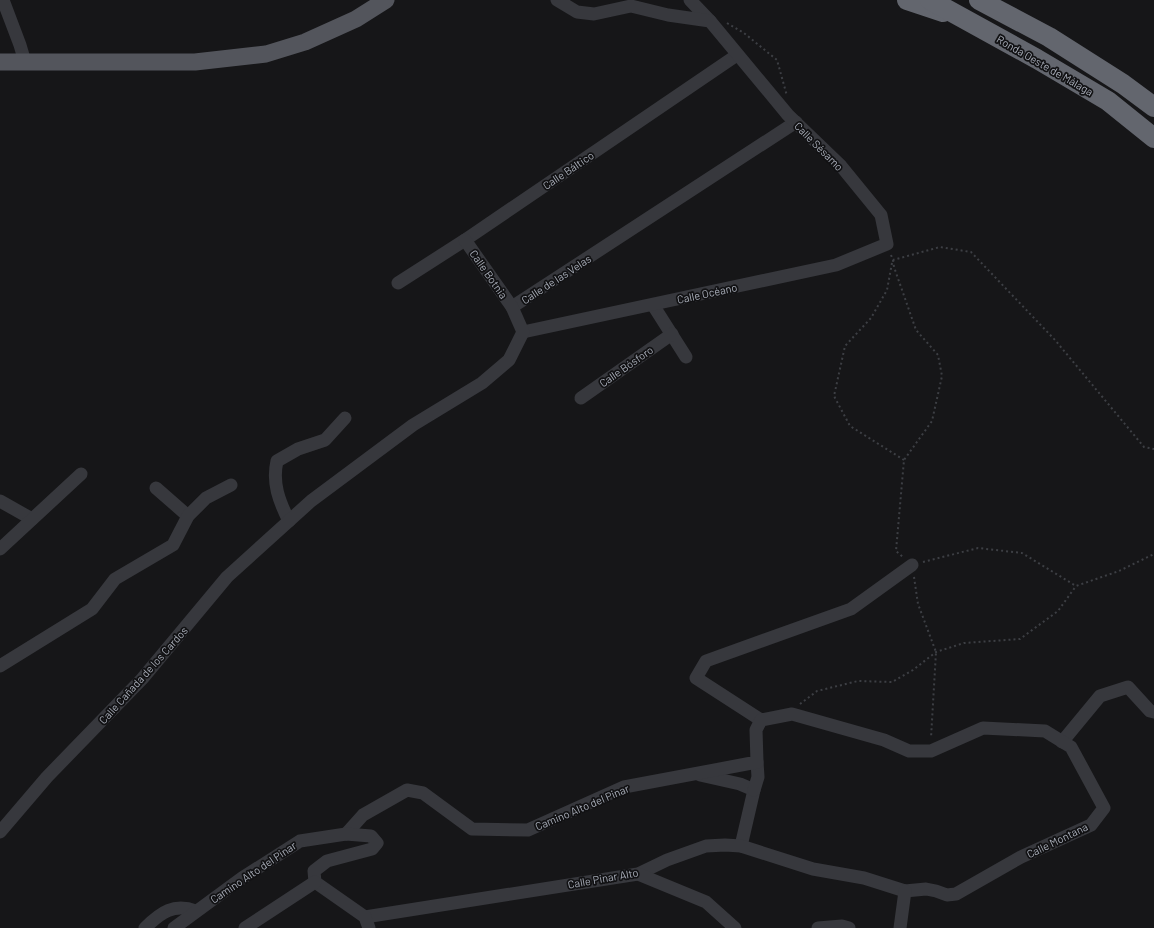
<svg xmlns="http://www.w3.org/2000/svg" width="1154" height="928" font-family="Barlow,sans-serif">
  <rect width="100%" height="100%" fill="#161618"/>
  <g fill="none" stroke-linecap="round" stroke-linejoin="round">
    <g stroke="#3d3f44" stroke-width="2" stroke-dasharray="2 3" stroke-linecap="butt">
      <path d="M727,23l17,10 33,27 10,36"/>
      <path d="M891,255l2,5 47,-13 31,5 84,88 89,107 10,2"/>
      <path d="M893,260l1,7 22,63 22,25 4,21 -10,45 -28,39 -8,91 8,7"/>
      <path d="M892,263l-5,27 -16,28 -26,28 -11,50 16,30 54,34"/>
      <path d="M923,562l55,-14 44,5 54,33 43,-15 35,-17"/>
      <path d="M914,577l4,27 18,48 -5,86"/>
      <path d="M800,704l17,-13 41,-10 34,1 21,-12 23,-18 28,-9 56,-4 38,-28 18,-25"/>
    </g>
    <g stroke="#37383d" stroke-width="13">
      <path d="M3,0l17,45 5,17"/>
      <path d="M690,0l20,21"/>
      <path d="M398,283l67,-43 272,-185"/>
      <path d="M653,305l33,52"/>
      <path d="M512,307l284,-185"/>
      <path d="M523,332l313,-67 51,-21 -6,-29 -40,-49 -53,-51 -78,-94 -42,-6 -37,-9 -37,8 -17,-2 -20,-12"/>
      <path d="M581,398l91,-64"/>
      <path d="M156,488l32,28"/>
      <path d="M0,501l32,18"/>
      <path d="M289,521c-10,-20 -17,-38 -12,-60l21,-12 27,-9 20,-22"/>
      <path d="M0,549l81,-75"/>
      <path d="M0,666l92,-57 23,-30 58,-34 15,-29 18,-18 25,-13"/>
      <path d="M761,720l-65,-42 10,-17 145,-52 61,-44"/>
      <path d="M1062,742l38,-46 28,-9 22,24 4,1"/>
      <path d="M700,775l40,9 14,6 -13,56"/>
      <path d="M754,790l4,-13 -1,-15"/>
      <path d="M0,832l47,-55 95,-98 85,-102 84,-76 102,-76 69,-42 27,-23 14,-28 -11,-25 -47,-67"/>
      <path d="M346,834l17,-19 44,-25 16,3 49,36 56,1 96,-43 133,-25 -1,-32 5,-10 31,-6 92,26 25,11h22l52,-23 62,3 26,16 33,61 -13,17 -70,32 -65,37 -9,1 -11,-4 -10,-2 -21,2 -41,-13 -51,-9 -72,-23 -16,-1 -19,1 -39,14 -29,14 -273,43"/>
      <path d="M638,874l68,28 29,26"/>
      <path d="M145,928c16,-16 29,-25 51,-17"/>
      <path d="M174,928l68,-50 58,-37 46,-7 25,2 6,7 -5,6 -45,12 -13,10 1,11 50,35 4,11"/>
      <path d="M245,928l70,-46"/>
      <path d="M818,928l24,-2 7,2"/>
      <path d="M900,928l5,-37"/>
    </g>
    <path stroke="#53555c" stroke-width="17" d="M0,62h195l71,-8 39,-12 51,-23 30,-19"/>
    <g stroke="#63666e" stroke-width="20">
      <path d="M907,0l36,12"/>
      <path d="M930,0l107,59 71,42 46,37"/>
      <path d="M979,0l70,37 74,47 31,23"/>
    </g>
  </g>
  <g text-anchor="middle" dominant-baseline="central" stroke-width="3.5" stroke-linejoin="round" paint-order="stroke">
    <g font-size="11" fill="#a8adb8" stroke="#111113">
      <text transform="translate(1045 65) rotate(30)">Ronda Oeste de Málaga</text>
      <text transform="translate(819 146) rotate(45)">Calle Sésamo</text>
      <text transform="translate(568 170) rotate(-34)">Calle Báltico</text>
      <text transform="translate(489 274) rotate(55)">Calle Botnia</text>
      <text transform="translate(556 279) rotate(-33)">Calle de las Velas</text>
      <text transform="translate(707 293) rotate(-12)">Calle Océano</text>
      <text transform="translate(626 366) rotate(-35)">Calle Bósforo</text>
      <text transform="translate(143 675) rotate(-48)">Calle Cañada de los Cardos</text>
      <text transform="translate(582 807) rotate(-23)">Camino Alto del Pinar</text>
      <text transform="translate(1057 840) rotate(-26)">Calle Montana</text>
      <text transform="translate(253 872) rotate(-34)">Camino Alto del Pinar</text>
      <text transform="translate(603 878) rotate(-10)">Calle Pinar Alto</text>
    </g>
  </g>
</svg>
